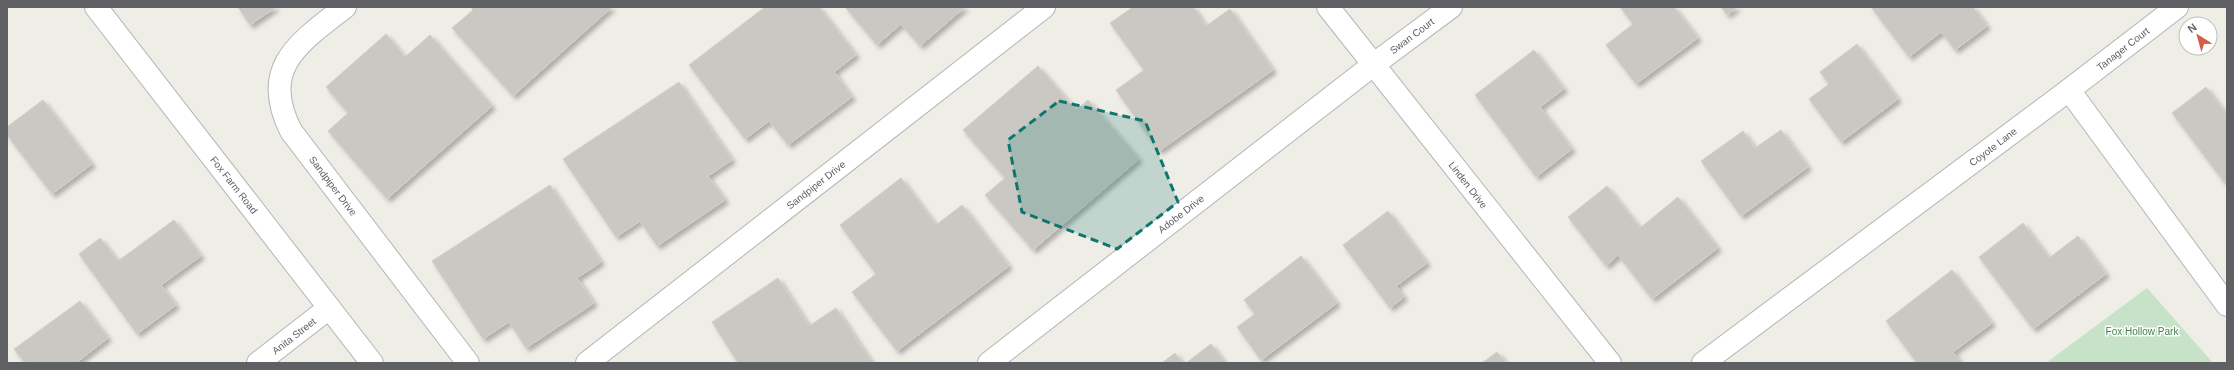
<svg xmlns="http://www.w3.org/2000/svg" width="2234" height="370" font-family="Helvetica,sans-serif">
  <defs>
    <filter id="shadow"><feDropShadow dx="3.5" dy="3.5" stdDeviation="2" flood-color="#0004"/></filter>
  </defs>
  <rect width="100%" height="100%" fill="#eeede6"/>
  <path fill="#c6e2c9" d="M2147,288l66,75h-167z"/>
  <g fill="#c9c8c2" stroke="#d2cfc5" filter="url(#shadow)">
    <path d="M238,7h38l-26,18z"/>
    <path d="M471,7h141l-99,89 -61,-68 21,-18z"/>
    <path d="M765,7h54l37,48 -22,17 18,25 -64,48 -19,-24 -24,18 -56,-74z"/>
    <path d="M845,7h120l-45,39 -19,-22 -24,21z"/>
    <path d="M1133,7h60l13,19 24,-17 43,61 -114,81 -43,-61 28,-20 -34,-47z"/>
    <path d="M1620,7h54l24,31 -62,46 -30,-39 27,-21z"/>
    <path d="M1721,7h16l-10,8z"/>
    <path d="M1871,7h102l14,19 -32,24 -14,-18 -32,25z"/>
    <path d="M386,34l19,23 25,-22 62,71 -105,93 -59,-68 20,-18 -22,-26z"/>
    <path d="M1857,44l41,55 -57,43 -32,-43 20,-15 -9,-12z"/>
    <path d="M1534,50l30,39 -24,18 32,42 -36,28 -61,-82z"/>
    <path d="M1038,66l38,44 12,-10 51,59 -106,91 -48,-55 20,-17 -42,-48z"/>
    <path d="M679,82l53,78 -24,16 17,24 -68,46 -17,-25 -24,16 -53,-78z"/>
    <path d="M2206,87l21,28v64l-3,3 -52,-69z"/>
    <path d="M43,100l49,64 -40,30 -45,-59v-8z"/>
    <path d="M1781,130l27,37 -67,49 -40,-55 42,-30 12,17z"/>
    <path d="M901,178l35,47 26,-20 47,61 -112,85 -45,-59 24,-18 -36,-49z"/>
    <path d="M550,185l51,77 -24,16 17,25 -68,45 -17,-26 -26,17 -51,-78z"/>
    <path d="M1607,186l33,42 38,-31 40,51 -66,51 -34,-44 -12,11 -38,-49z"/>
    <path d="M1388,211l39,52 -31,23 8,11 -14,11 -47,-63z"/>
    <path d="M174,220l27,36 -40,29 15,20 -39,29 -58,-80 21,-16 18,23z"/>
    <path d="M2023,223l26,35 29,-22 28,38 -73,55 -54,-72z"/>
    <path d="M1301,256l36,47 -76,57 -24,-33 18,-13 -11,-14z"/>
    <path d="M1952,270l40,53 -39,29 8,11h-44l-31,-42z"/>
    <path d="M778,278l31,48 27,-18 36,55h-134l-26,-41z"/>
    <path d="M80,301l28,37 -32,25h-51l-11,-14z"/>
    <path d="M1211,344l14,19h-39z"/>
    <path d="M1497,352l9,11h-24z"/>
    <path d="M1175,353l7,10h-20z"/>
  </g>
  <g fill="none" stroke-linecap="round" stroke-linejoin="round">
    <defs>
      <g id="minor">
        <path d="M96,7l276,356"/>
        <path d="M345,7c-46,36 -86,60 -54,124l177,232"/>
        <path d="M1328,7l282,356"/>
        <path d="M2069,90l108,-83"/>
        <path d="M258,363l71,-55"/>
        <path d="M587,363l457,-356"/>
        <path d="M989,363l384,-298 78,-58"/>
        <path d="M1703,363l366,-273 158,215"/>
      </g>
    </defs>
    <use href="#minor" stroke="#b3b5b9" stroke-width="24"/>
    <use href="#minor" stroke="#fff" stroke-width="22"/>
  </g>
  <path fill="#0f766e" fill-opacity="0.2" stroke="#0f766e" stroke-width="3" stroke-dasharray="8 5" stroke-linejoin="round" d="M1059,101l86,20 33,81 -61,47 -95,-37 -14,-72z"/>
  <g text-anchor="middle" dominant-baseline="central" stroke-width="3" stroke-linejoin="round" paint-order="stroke">
    <g font-size="10" fill="#5e6064" stroke="#fff">
      <text transform="translate(1412 36) rotate(-37)">Swan Court</text>
      <text transform="translate(2123 49) rotate(-38)">Tanager Court</text>
      <text transform="translate(1993 147) rotate(-37)">Coyote Lane</text>
      <text transform="translate(234 185) rotate(52)">Fox Farm Road</text>
      <text transform="translate(816 185) rotate(-38)">Sandpiper Drive</text>
      <text transform="translate(1468 185) rotate(52)">Linden Drive</text>
      <text transform="translate(333 186) rotate(53)">Sandpiper Drive</text>
      <text transform="translate(1181 214) rotate(-38)">Adobe Drive</text>
      <text transform="translate(294 336) rotate(-38)">Anita Street</text>
    </g>
    <g font-size="10" fill="#41804a" stroke="#fff">
      <text x="2142" y="331">Fox Hollow Park</text>
    </g>
  </g>
  <rect width="2234" height="370" fill="none" stroke="#5e6064" stroke-width="16"/>
  <g transform="translate(2198 36) rotate(323)"><circle r="19" fill="#ffffff" stroke="#bfbfc1"/>
  <path d="M0-3L7 15L0 10L-7 15Z" fill="#d35f47"/>
  <text y="-6" font-size="11" font-weight="bold" text-anchor="middle" fill="#5e6064">N</text>
  </g>
</svg>
